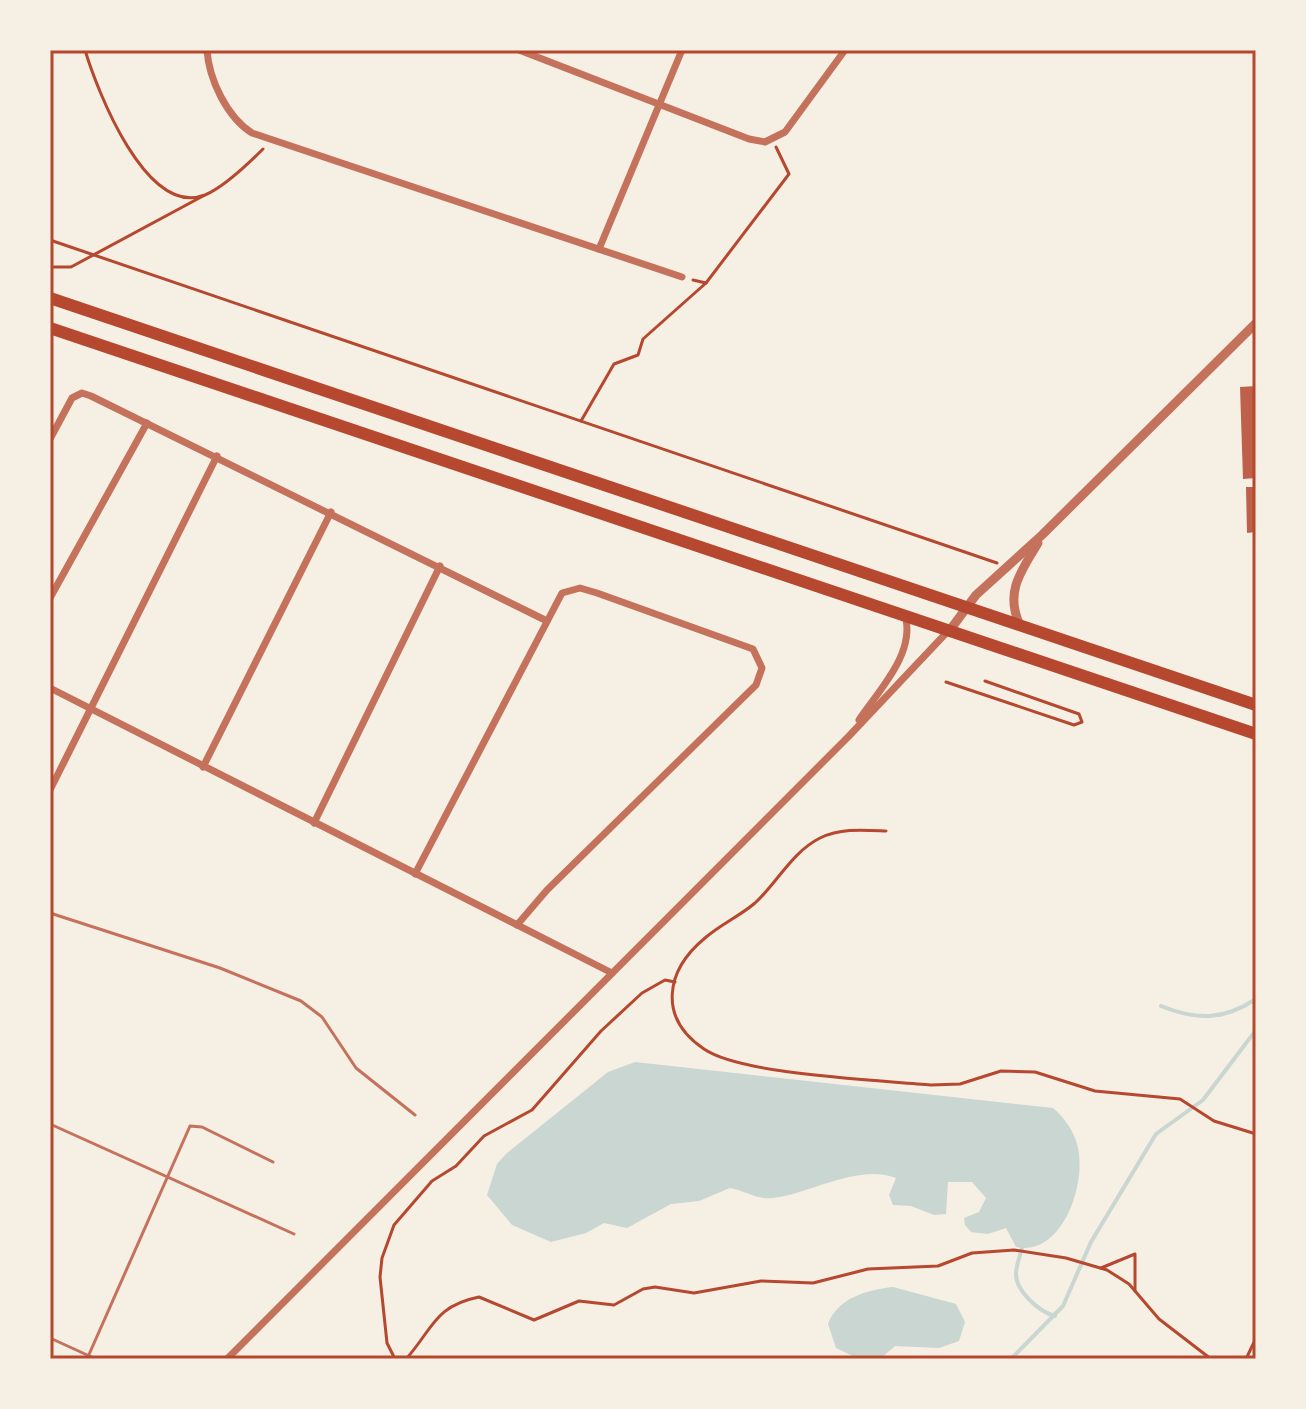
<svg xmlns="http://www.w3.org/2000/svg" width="1306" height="1409" font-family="'Open Sans',sans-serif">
  <rect width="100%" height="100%" fill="#f6efe4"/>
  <g fill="#c9d6d2">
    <path d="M635,1062l418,46c11,9 20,22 24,36 11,37 -14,113 -61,103l-10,-19 -18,6 -17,-2 -6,-7 -1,-7 15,-6 7,-14 -14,-16h-24l-2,32 -12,1 -23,-9 -18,-1 -4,-10 7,-17c-37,-15 -87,16 -123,20 -15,2 -28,-7 -43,-10l-31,13 -28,3 -44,24 -23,-5 -18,10 -35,9 -39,-17 -25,-30 10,-31 10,-11 101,-81z"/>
    <path d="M893,1287l63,17 9,18 -6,19 -20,7 -44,-2 -15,13h-21l-23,-11 -8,-24c10,-26 38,-34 65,-37z"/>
  </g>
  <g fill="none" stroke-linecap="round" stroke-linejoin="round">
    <g stroke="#c9d6d2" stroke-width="4">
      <path d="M1161,1006c35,14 62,15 95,-7"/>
      <path d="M1022,1248c-2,8 -6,18 -6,26 0,18 24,38 39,42"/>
      <path d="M1011,1359l52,-53 28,-64 65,-108 47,-34 53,-70"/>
    </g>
  </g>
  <g fill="#bf614a">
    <path d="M1256,386v92l-13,1 -3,-92z"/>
    <path d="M1246,487h10v45l-9,1z"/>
  </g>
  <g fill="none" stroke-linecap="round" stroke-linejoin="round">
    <g stroke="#b5482f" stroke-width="3">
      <path d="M85,50c12,40 61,168 120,145 19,-8 44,-32 58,-46"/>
      <path d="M50,240l947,323"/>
      <path d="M50,267h21l132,-71"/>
      <path d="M693,280l13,3 83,-109 -13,-27"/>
      <path d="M581,421l33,-57 24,-9 5,-16 63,-56"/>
      <path d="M946,682l128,43 8,-3 -3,-8 -94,-33"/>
      <path d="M886,831c-23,-1 -45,-3 -66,7 -28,14 -43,45 -65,65 -15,13 -34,21 -50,35 -40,33 -47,80 -1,111 38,26 175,31 227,36l29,-1 41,-13 34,1 60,19 85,8 34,22 42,13"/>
      <path d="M1101,1268l34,-14v37"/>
      <path d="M395,1359l-8,-16 -7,-66 2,-19 12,-33 38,-44 24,-15 28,-30 48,-26 69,-79 41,-38 23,-13 10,2"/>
      <path d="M406,1359c27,-30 28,-53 73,-62l55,23 45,-19 35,4 29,-16 12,-2 39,6 67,-12 52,2 55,-14 70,-3 34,-13 42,-3 52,8 41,12 22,14 30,35 52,40"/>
      <path d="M1246,1359l10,-21"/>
    </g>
    <g stroke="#c5725c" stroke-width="3">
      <path d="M50,913l170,55 81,33 21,16 34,51 59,47"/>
      <path d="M50,1124l244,110"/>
      <path d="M50,1338l46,21"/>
      <path d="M87,1359l103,-233 12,1 71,35"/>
    </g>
    <g stroke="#c5725c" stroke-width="7">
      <path d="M207,50c2,30 20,67 45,83l430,144"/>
      <path d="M519,50l230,89 16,3 20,-10 60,-82"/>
      <path d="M599,249l83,-199"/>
      <path d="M50,439l22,-41 10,-5 9,3 454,224"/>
      <path d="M50,598l97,-175"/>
      <path d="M50,688l562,285"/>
      <path d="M859,720c20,-30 57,-67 46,-105"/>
      <path d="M203,767l128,-255"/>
      <path d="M50,790l167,-334"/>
      <path d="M314,823l126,-257"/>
      <path d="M415,874l147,-281 18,-5 17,5 156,56 9,19 -6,17 -209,205 -30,35"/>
      <path d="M227,1359l622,-623 100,-106"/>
    </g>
    <g stroke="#c5725c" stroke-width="9">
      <path d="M1019,623c-14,-32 3,-53 19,-80"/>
      <path d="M950,630l26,-35 66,-60 214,-212"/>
    </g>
    <g stroke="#b5482f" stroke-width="12">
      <path d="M50,298l1206,407"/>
      <path d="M50,328l1206,406"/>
    </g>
  </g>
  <rect width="1306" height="1409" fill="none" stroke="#f6efe4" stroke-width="104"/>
  <rect x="52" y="52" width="1202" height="1305" fill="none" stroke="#b5482f" stroke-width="3"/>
</svg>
